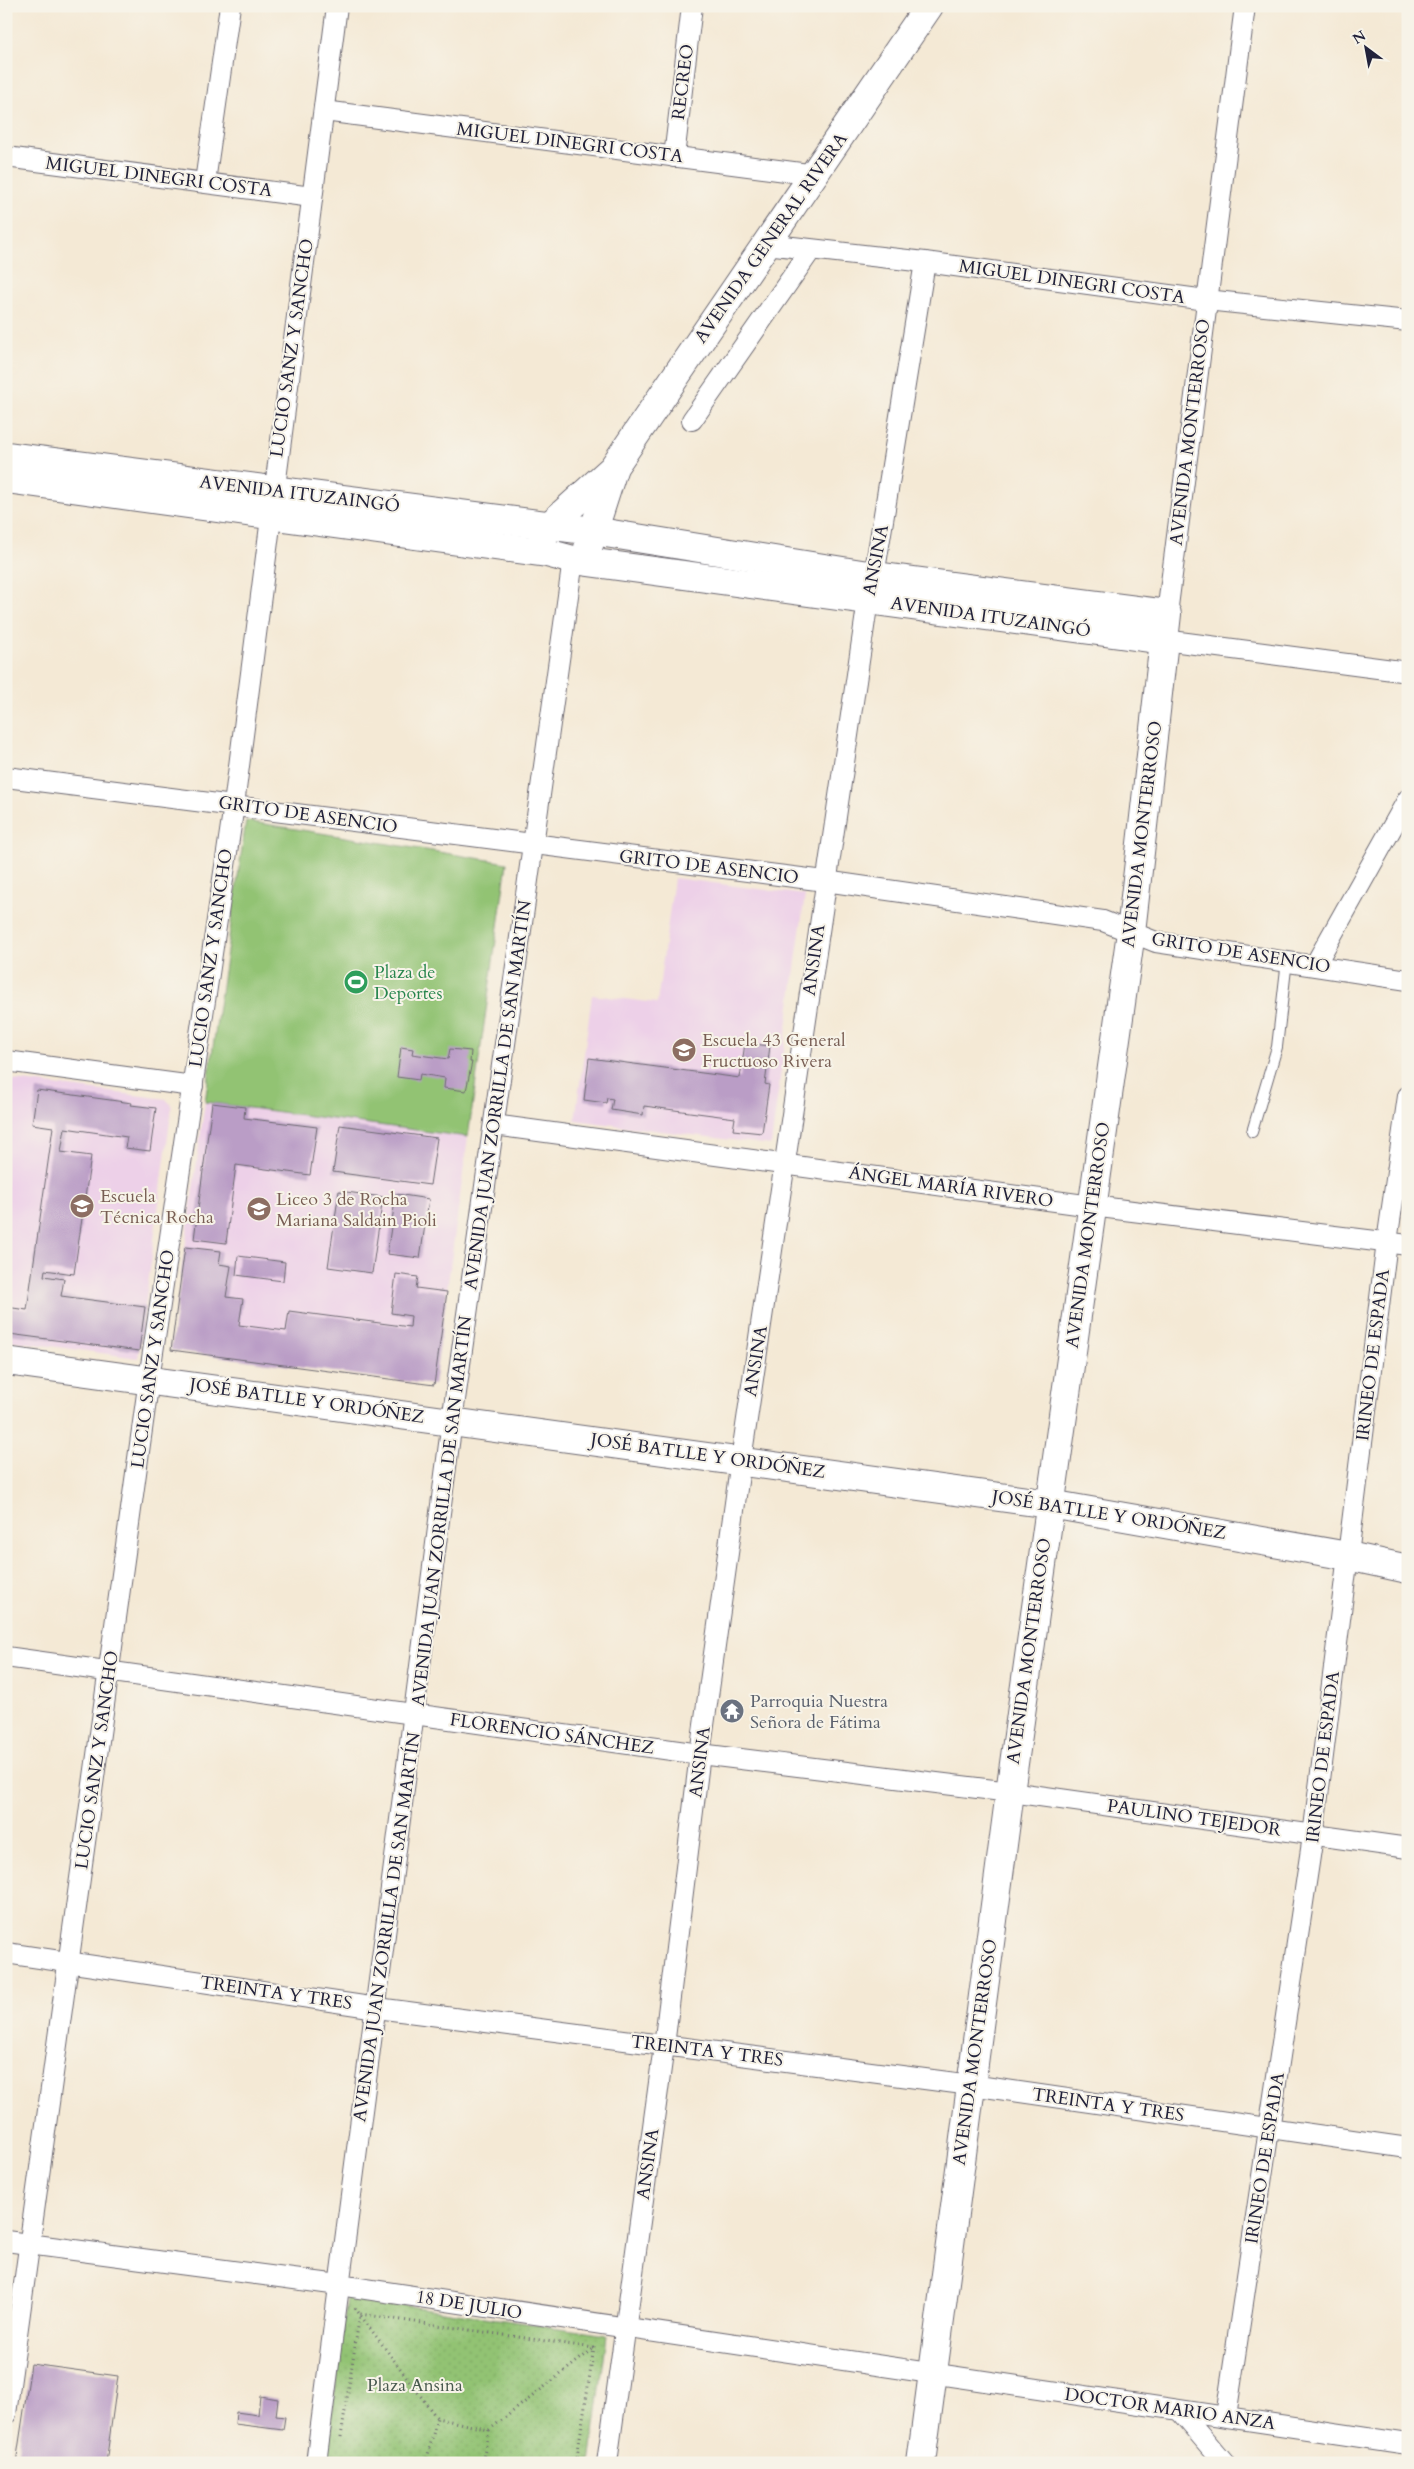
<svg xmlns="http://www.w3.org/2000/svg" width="1414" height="2469" font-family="Cardo,serif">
  <defs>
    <pattern id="park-dots" width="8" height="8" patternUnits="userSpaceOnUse" patternTransform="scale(1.25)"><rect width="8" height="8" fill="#92c373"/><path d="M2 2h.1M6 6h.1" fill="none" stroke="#7ea764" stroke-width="1.8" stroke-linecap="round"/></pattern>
  </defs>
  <rect width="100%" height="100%" fill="#f7f3e8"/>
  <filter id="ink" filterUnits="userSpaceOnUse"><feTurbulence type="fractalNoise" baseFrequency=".02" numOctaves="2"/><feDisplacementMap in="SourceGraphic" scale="10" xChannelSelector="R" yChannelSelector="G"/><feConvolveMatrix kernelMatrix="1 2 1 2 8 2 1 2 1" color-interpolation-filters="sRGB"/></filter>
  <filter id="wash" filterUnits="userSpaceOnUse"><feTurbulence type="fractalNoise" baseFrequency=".0096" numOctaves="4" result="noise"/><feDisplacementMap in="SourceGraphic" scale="20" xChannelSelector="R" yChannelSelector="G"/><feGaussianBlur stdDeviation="1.12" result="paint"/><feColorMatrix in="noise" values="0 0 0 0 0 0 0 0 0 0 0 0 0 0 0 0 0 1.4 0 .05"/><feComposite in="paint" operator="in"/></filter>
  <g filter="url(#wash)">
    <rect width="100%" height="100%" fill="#f4e9d5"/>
    <g fill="#edd0e8">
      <path d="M674,878l131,17 -34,250 -196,-25 17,-125 65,8z"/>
      <path d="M6,1079l160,20 6,7 -34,252 -132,-18z"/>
      <path d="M205,1102l263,35 -34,248 -263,-35z"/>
    </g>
    <path fill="url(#park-dots)" stroke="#5a7257" d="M347,2297l260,38 -17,128h-264z"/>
    <path fill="#92c373" stroke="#5a7257" d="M246,821l261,42 -39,274 -263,-35z"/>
    <g id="blocks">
      <g fill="#ba9dc6">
        <path d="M745,1043l25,3 -5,38 4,1 -7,48 -29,-3 2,-12 -91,-12 -1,9 -32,-5 2,-11 -6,-1 -1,5 -22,-3 5,-42 151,20z"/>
        <path d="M401,1047l12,2 -1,5 36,5 2,-10 21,2 -1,11h2l-6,29 -22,-3 1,-10 -25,-4 -1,6 -22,-3z"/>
        <path d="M37,1090l95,13 -1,2 25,3 -6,43 -25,-3 2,-11 -62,-9 -4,24 30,4 -17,118 -29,-4 -1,6 20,3 -3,17 84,11 -6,44 -130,-17 -3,9v-36l21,3 26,-183 -21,-3z"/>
        <path d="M212,1103l33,4 -1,11 73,9 -7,48 -74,-10 -10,78 -32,-4z"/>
        <path d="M340,1125l97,13 -7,47 -97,-13z"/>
        <path d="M339,1191l44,6 -11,76 -44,-6z"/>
        <path d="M396,1194l33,5 -9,59 -33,-4z"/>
        <path d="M185,1247l36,4 -2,13 12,2 -5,31 17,2 -4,26 47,6 3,-20 121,16 1,-11 -20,-3 5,-39 22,3 -2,11 31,4 -13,93 -263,-35z"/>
        <path d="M238,1256l47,6 -2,19 -47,-6z"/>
        <path d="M31,2364l87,12 -12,87h-90z"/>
        <path d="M260,2396l18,3 -2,17 9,1 -2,13 -48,-6 1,-12 22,3z"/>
      </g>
    </g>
  </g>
  <g filter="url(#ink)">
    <use href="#blocks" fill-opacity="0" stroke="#6c6871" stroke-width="1"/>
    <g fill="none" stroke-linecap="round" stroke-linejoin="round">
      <defs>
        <path id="lane" d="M1252,1132l25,-85 10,-87"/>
        <g id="street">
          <path d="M324,111l492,64"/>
          <path d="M6,157l306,40"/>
          <path d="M674,157l18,-151"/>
          <path d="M205,182l25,-176"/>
          <path d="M766,244l159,18 281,38 202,21"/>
          <path d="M692,420l119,-170"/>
          <path d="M1167,614l78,-608"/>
          <path d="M1164,640l244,32"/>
          <path d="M6,777l819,104 278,40 53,21 252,38"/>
          <path d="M1315,965l93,-166"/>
          <path d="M6,1061l187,25"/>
          <path d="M494,1125l598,81 316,39"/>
          <path d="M6,1657l694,97 310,38 398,56"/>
          <path d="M6,1953l371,55 594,77 437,63"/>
          <path d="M6,2241l333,44 1069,159"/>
          <path d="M1180,2411l44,52"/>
          <path d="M6,2414l143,-1035 85,-574 103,-799"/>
          <path d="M1226,2416l87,-580 74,-594 21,-146"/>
          <path d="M316,2463l136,-1042 121,-861"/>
          <path d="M607,2463l57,-417 36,-292 41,-294 127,-860 6,-24 51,-314"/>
        </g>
        <g id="secondary">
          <path d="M6,456l587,75 281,45 293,38 -36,318 -121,860 -89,671"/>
          <path d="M6,479l541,74 26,7 591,80"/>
          <path d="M544,535l5,-9 64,-58 316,-462"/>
          <path d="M588,548l25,-78"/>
          <path d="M6,1361l1044,143 298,52 60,13"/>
        </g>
      </defs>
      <use href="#lane" stroke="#6c6871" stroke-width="12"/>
      <use href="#street" stroke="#6c6871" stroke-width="22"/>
      <use href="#secondary" stroke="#6c6871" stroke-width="30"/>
      <g stroke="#6c6871" stroke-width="3" stroke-dasharray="1 4" stroke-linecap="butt">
        <path d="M355,2308l82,110"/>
        <path d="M489,2430l104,-81"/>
        <path d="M341,2437l19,-123 234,34 -18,115"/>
        <path d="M426,2463l11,-45 52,12 -7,33"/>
      </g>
      <use href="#lane" stroke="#fff" stroke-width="10"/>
      <use href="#street" stroke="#fff" stroke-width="20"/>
      <use href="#secondary" stroke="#fff" stroke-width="28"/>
    </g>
  </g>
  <defs>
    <symbol id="stadium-disc" viewBox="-11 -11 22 22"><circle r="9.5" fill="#2e9e5b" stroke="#f7f3e8"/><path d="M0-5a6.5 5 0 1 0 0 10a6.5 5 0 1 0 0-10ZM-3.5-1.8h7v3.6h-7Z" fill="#fff"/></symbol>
    <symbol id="school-disc" viewBox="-11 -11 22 22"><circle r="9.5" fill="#8d6e63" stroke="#f7f3e8"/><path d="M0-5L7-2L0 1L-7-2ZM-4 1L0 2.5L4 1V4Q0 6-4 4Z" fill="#fff"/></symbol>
    <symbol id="temple-disc" viewBox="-11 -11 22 22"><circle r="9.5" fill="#6b7280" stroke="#f7f3e8"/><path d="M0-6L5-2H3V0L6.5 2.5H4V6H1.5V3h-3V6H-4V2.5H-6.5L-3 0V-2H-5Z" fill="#fff"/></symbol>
  </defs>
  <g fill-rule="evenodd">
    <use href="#stadium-disc" x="342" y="968" width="28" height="28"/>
    <use href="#school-disc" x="670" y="1036" width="28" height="28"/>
    <use href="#school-disc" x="68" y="1192" width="28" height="28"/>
    <use href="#school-disc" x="245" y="1195" width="28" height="28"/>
    <use href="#temple-disc" x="718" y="1697" width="28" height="28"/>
  </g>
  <g text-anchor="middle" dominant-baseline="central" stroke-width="4" stroke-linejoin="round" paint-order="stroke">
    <g font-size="18" fill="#22223b" stroke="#f7f3e8">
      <text transform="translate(683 82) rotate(-83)">RECREO</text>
      <text transform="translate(570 143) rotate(7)">MIGUEL DINEGRI COSTA</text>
      <text transform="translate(159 177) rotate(7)">MIGUEL DINEGRI COSTA</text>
      <text transform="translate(771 238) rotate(-55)">AVENIDA GENERAL RIVERA</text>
      <text transform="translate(1072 282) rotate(8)">MIGUEL DINEGRI COSTA</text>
      <text transform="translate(292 348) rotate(-82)">LUCIO SANZ Y SANCHO</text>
      <text transform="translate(1190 432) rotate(-83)">AVENIDA MONTERROSO</text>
      <text transform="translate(299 494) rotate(7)">AVENIDA ITUZAINGÓ</text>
      <text transform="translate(876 560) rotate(-79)">ANSINA</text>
      <text transform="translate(990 617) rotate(8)">AVENIDA ITUZAINGÓ</text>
      <text transform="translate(308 815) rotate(8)">GRITO DE ASENCIO</text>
      <text transform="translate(1142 834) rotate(-83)">AVENIDA MONTERROSO</text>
      <text transform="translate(709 867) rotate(7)">GRITO DE ASENCIO</text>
      <text transform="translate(1241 953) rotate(9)">GRITO DE ASENCIO</text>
      <text transform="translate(211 958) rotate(-82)">LUCIO SANZ Y SANCHO</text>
      <text transform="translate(814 960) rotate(-82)">ANSINA</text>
      <text transform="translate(498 1095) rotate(-82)">AVENIDA JUAN ZORRILLA DE SAN MARTÍN</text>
      <text transform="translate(951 1187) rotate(8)">ÁNGEL MARÍA RIVERO</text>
      <text transform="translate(1088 1235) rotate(-82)">AVENIDA MONTERROSO</text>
      <text transform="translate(1373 1355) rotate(-83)">IRINEO DE ESPADA</text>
      <text transform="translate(153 1359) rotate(-82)">LUCIO SANZ Y SANCHO</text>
      <text transform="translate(756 1361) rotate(-81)">ANSINA</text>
      <text transform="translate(307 1401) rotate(8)">JOSÉ BATLLE Y ORDÓÑEZ</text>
      <text transform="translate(708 1456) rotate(8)">JOSÉ BATLLE Y ORDÓÑEZ</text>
      <text transform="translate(442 1511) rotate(-83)">AVENIDA JUAN ZORRILLA DE SAN MARTÍN</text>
      <text transform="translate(1109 1515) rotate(9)">JOSÉ BATLLE Y ORDÓÑEZ</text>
      <text transform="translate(1029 1651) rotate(-82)">AVENIDA MONTERROSO</text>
      <text transform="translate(552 1734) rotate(8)">FLORENCIO SÁNCHEZ</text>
      <text transform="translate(1323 1757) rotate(-83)">IRINEO DE ESPADA</text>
      <text transform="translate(97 1760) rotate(-82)">LUCIO SANZ Y SANCHO</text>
      <text transform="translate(700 1762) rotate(-83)">ANSINA</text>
      <text transform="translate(1194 1818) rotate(8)">PAULINO TEJEDOR</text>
      <text transform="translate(387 1927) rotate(-82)">AVENIDA JUAN ZORRILLA DE SAN MARTÍN</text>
      <text transform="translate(276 1993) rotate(8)">TREINTA Y TRES</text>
      <text transform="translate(707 2051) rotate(7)">TREINTA Y TRES</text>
      <text transform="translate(975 2052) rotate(-82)">AVENIDA MONTERROSO</text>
      <text transform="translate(1108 2105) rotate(8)">TREINTA Y TRES</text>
      <text transform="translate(1265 2158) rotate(-81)">IRINEO DE ESPADA</text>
      <text transform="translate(648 2164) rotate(-82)">ANSINA</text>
      <text transform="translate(469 2305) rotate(9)">18 DE JULIO</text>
      <text transform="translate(1170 2409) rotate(8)">DOCTOR MARIO ANZA</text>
    </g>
    <g font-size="18" fill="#27864d" stroke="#f7f3e8" text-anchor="start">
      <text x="374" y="972">Plaza de<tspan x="374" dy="21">Deportes</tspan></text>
    </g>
    <g font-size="18" fill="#785e54" stroke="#f7f3e8" text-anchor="start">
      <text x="702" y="1040">Escuela 43 General<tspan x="702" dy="21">Fructuoso Rivera</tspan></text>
      <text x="100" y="1196">Escuela<tspan x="100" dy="21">Técnica Rocha</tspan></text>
      <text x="276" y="1199">Liceo 3 de Rocha<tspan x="276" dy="21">Mariana Saldain Pioli</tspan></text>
    </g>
    <g font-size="18" fill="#5b616d" stroke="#f7f3e8" text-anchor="start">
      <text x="750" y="1701">Parroquia Nuestra<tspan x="750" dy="21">Señora de Fátima</tspan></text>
    </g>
    <g font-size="18" fill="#495a4f" stroke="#f7f3e8">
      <text x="415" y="2385">Plaza Ansina</text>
    </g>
  </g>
  <rect width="1414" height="2469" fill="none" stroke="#f7f3e8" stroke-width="25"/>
  <g transform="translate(1366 48) rotate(328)" stroke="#f7f3e8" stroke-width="4" paint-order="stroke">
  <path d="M0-4L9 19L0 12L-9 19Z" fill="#22223b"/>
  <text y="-8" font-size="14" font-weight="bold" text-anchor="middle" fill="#22223b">N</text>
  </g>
</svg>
